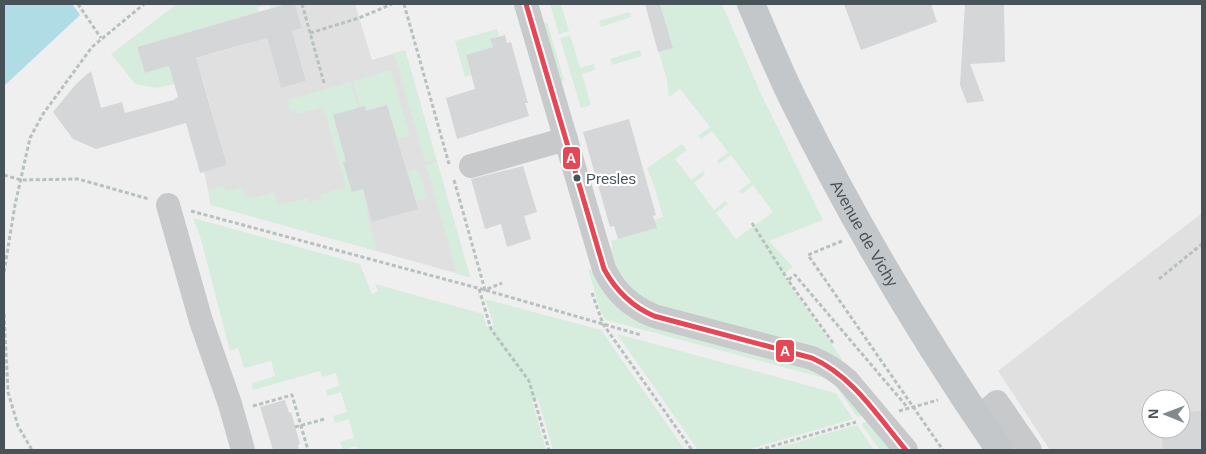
<svg xmlns="http://www.w3.org/2000/svg" width="1206" height="454" font-family="Helvetica,sans-serif">
  <rect width="100%" height="100%" fill="#efefef"/>
  <g fill="#e1e0e0" fill-rule="evenodd">
    <path d="M295,4h60l17,56 33,-10 65,227 -259,-72 -7,-34 23,-6 -25,-88h-2l-6,-18 73,-21 14,50 25,-7 -14,-50 10,-3z"/>
    <path d="M1202,213v237h-152l-52,-79zM1151,399h30v30h-30z"/>
  </g>
  <g fill="#d6ecdd">
    <path d="M177,4h109l-16,4 -1,-4 -11,3 1,5 -122,35 8,26 24,-7 5,18 -17,4 -22,-4 -24,-30z"/>
    <path d="M550,4h11l8,27 -10,3z"/>
    <path d="M660,4h62l39,90 62,126 -54,21 24,26 -10,8 59,84 -3,2 -191,-58 -25,-20 -15,-34 5,-2 -2,-6 45,-13 -2,-8 9,-3 -8,-29 -8,-20 35,-24 5,6 -12,9 16,21 12,-9 2,3 -11,9 20,27 11,-9 3,3 -12,9 20,26 37,-27 -20,-27 -11,9 -3,-3 12,-9 -20,-27 -12,9 -2,-3 11,-9 -16,-21 -11,8 -3,-3 12,-9 -30,-38 -11,8 -2,-17 -8,-28 14,-5z"/>
    <path d="M629,12l2,5 -30,10 -2,-6z"/>
    <path d="M547,22l17,58 -6,2 -17,-58z"/>
    <path d="M497,29l2,7 -8,3 2,8 -27,8 5,20 -6,2 -10,-36z"/>
    <path d="M570,35l10,33 14,-4 1,6 -13,4 9,31 -10,3 -21,-70z"/>
    <path d="M405,50l31,109 -11,3 -31,-109z"/>
    <path d="M640,50l2,6 -30,9 -2,-6z"/>
    <path d="M391,70l19,66 -13,3 -10,-34 -21,6 -1,-5 -5,1 -7,-26z"/>
    <path d="M350,82l8,26 -25,7 13,46 -3,1 9,30 11,-3 5,20 -2,1 11,41 -166,-46 -3,-15 16,-4 2,6 16,-5 3,10 7,-1 1,2 21,-6 4,13 29,-7 2,4 12,-3v-5l25,-6 -23,-81 -25,7 -2,-4 -6,2 -3,-12z"/>
    <path d="M437,161l33,116 -13,-3 -31,-109z"/>
    <path d="M418,169l9,29 -11,3 -8,-29z"/>
    <path d="M193,218l167,46 12,30 6,-3 -3,-7 108,30 4,13 7,-2 -9,-26 116,31 84,120h-132l-15,-51 -6,2 14,49h-188l-2,-4 -13,4 -3,-8 14,-4 -5,-19 -14,4 -2,-7 14,-4 -6,-20 -14,4 -1,-6 13,-4 -3,-13 -14,4 -2,-6 -67,19 -1,-7 23,-7 -4,-15 -27,7 -6,-20 -8,3 -30,-115z"/>
    <path d="M588,269l5,2 9,15 212,83 17,9 33,37 -7,2 -25,-37 -226,-60 -5,-8z"/>
    <path d="M617,334l219,59 17,26 -106,31h-49z"/>
    <path d="M869,421l24,29h-13l-19,-26z"/>
    <path d="M857,425l17,25h-104z"/>
  </g>
  <path fill="#afdce5" d="M4,4h68l8,11 -76,71z"/>
  <g fill="#d5d6d8">
    <path d="M286,4h9l7,24 -10,3 14,50 -25,7 -14,-50 -71,20 31,107 -27,8 -14,-50 -90,26 -23,-10 -20,-27 23,-28 15,-13 10,37 21,-6 3,11 48,-13 5,-3 -9,-31 -24,7 -8,-26z"/>
    <path d="M645,4h15l13,44 -15,4z"/>
    <path d="M844,4h87l6,18 -76,28z"/>
    <path d="M965,4h39l1,58 -35,2 14,37 -17,2 -7,-18z"/>
    <path d="M505,35l2,8 4,-1 17,61h-3l4,13 -72,23 -11,-41 29,-9 -9,-34 27,-8 -3,-8z"/>
    <path d="M387,105l31,104 -46,13 -9,-33 -11,3 -9,-30 3,-1 -13,-46 32,-9 1,5z"/>
    <path d="M629,119l27,96 -3,1 4,12 -39,11 -4,-13 -4,1 -27,-95z"/>
    <path d="M523,166l14,46 -13,4 7,23 -24,8 -6,-23 -16,5 -14,-50z"/>
    <path d="M285,400l4,13 2,-1 9,32 -2,1 1,5h-26l-3,-10 -10,-33z"/>
    <path d="M1202,411v39h-39l-2,-21h20v-16z"/>
  </g>
  <g fill="none" stroke-linecap="round" stroke-linejoin="round">
    <g stroke="#b7c1be" stroke-width="3" stroke-dasharray="4 2.5" stroke-linecap="butt">
      <path d="M78,4l23,34"/>
      <path d="M302,4l22,79"/>
      <path d="M404,4l45,160"/>
      <path d="M310,33l49,-15 33,-14"/>
      <path d="M4,175l17,5 57,-1 71,20"/>
      <path d="M454,180l31,110 17,-7"/>
      <path d="M191,211l294,79 156,45"/>
      <path d="M752,223l36,57"/>
      <path d="M842,241l-34,14 135,195"/>
      <path d="M4,272l11,-67 15,-67 13,-24 49,-67 52,-43"/>
      <path d="M1159,279l43,-35"/>
      <path d="M479,289l12,40 38,52 20,69"/>
      <path d="M592,293l11,31 89,126"/>
      <path d="M4,314l4,78 10,34 14,24"/>
      <path d="M833,343l-45,-63 7,-5 113,133"/>
      <path d="M253,406l39,-11 16,55"/>
      <path d="M899,411l39,-11"/>
      <path d="M295,427l30,-8"/>
      <path d="M759,450l97,-28"/>
    </g>
    <g stroke="#c7c9ca" stroke-width="24">
      <path d="M526,4l78,265c11,23 26,37 50,47l158,42c14,6 24,12 35,22l59,70"/>
      <path d="M471,166l95,-27"/>
      <path d="M168,205l33,116 29,83 13,46"/>
      <path d="M978,418l19,-16 33,48"/>
    </g>
    <path stroke="#c4c7ca" stroke-width="28" id="s1" d="M751,4c14,32 27,65 43,97 60,121 129,238 206,349"/>
    <defs>
      <path id="bus-1" d="M526,4l78,265c12,22 27,37 50,47l158,42c41,18 66,59 94,92"/>
    </defs>
    <use href="#bus-1" stroke="#fff" stroke-width="9"/>
    <use href="#bus-1" stroke="#e74754" stroke-width="5"/>
  </g>
  <circle fill="#485259" stroke="#fff" stroke-width="2" cx="577" cy="178" r="4.5"/>
  <g text-anchor="middle" dominant-baseline="central" stroke-width="4.5" stroke-linejoin="round" paint-order="stroke">
    <g font-size="15" fill="#485259" stroke="#fff" text-anchor="start">
      <text x="586" y="178">Presles</text>
    </g>
    <g font-size="16" fill="#485259" stroke="#fff">
      <text stroke="none"><textPath href="#s1" startOffset="256">Avenue de Vichy</textPath></text>
    </g>
  </g>
  <g stroke="#fff" stroke-width="2">
    <rect x="562" y="146" width="19" height="24" rx="5" fill="#e74754"/>
    <rect x="775" y="339" width="20" height="24" rx="5" fill="#e74754"/>
  </g>
  <g font-size="14" text-anchor="middle" font-weight="bold" fill="#fff">
    <text x="571" y="163">A</text>
    <text x="785" y="356">A</text>
  </g>
  <rect width="1206" height="454" fill="none" stroke="#485259" stroke-width="10"/>
  <g transform="translate(1166 414) rotate(271)"><circle r="24" fill="#ffffff" stroke="#b6babd"/>
  <path d="M0-4L9 19L0 12L-9 19Z" fill="#82898e"/>
  <text y="-8" font-size="14" font-weight="bold" text-anchor="middle" fill="#485259">N</text>
  </g>
</svg>
